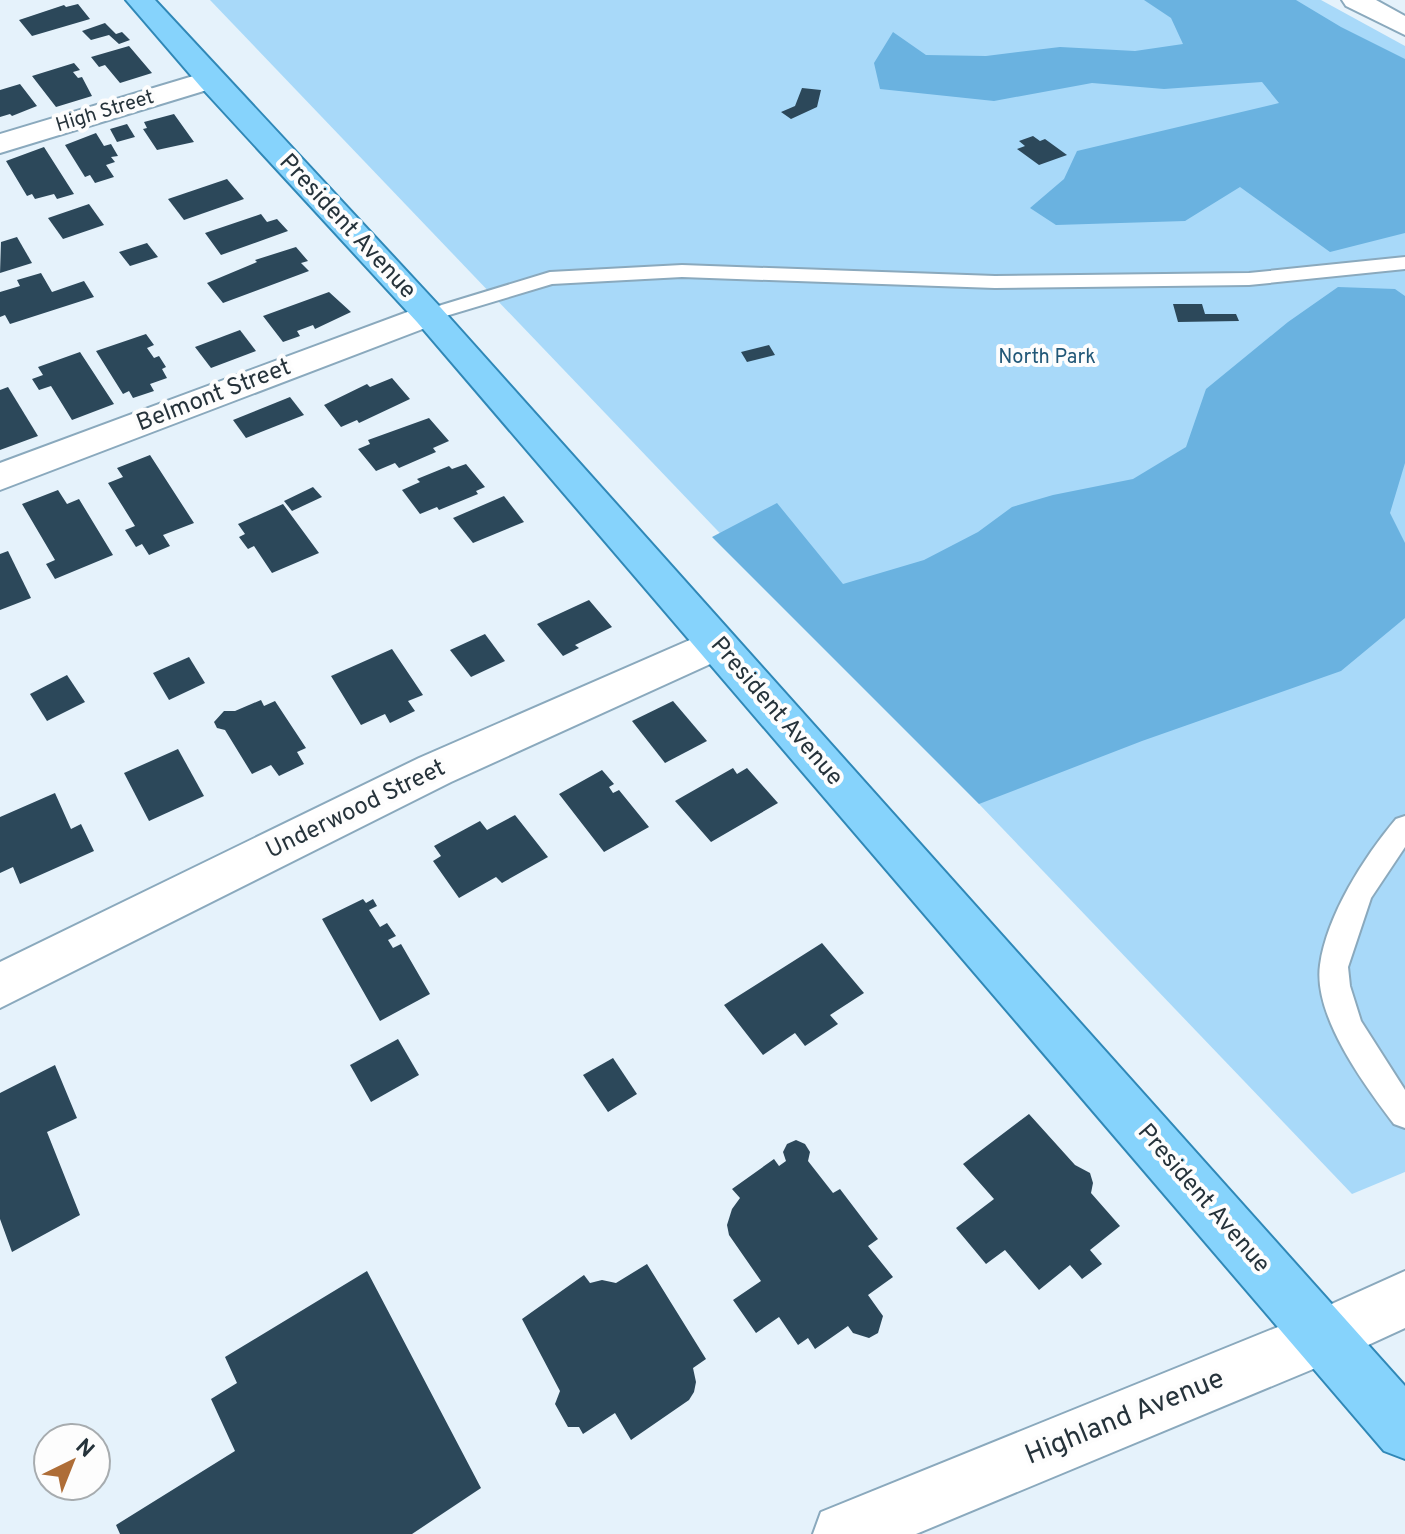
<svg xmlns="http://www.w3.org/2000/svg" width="1405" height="1534" font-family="Overpass,sans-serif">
  <rect width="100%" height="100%" fill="#e5f2fb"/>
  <path fill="#a8d9f9" d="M210,0h1111l84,46v1126l-53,22z"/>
  <g fill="#6ab2e0">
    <path d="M1144,0h152l45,27 64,32v174l-75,19 -90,-65 -55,34 -129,4 -26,-17 34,-29 13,-28 202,-48 -17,-21 -98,7 -72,-6 -98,18 -114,-12 -6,-26 19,-31 33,23 60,1 74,-9 75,4 48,-7 -12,-26z"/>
    <path d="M1338,287l57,2 10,7v167l-15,50 15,30v75l-64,53 -199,70 -163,63 -267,-267 65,-34 66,81 81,-24 54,-28 34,-25 41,-12 80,-16 53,-32 20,-58 82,-67z"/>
  </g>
  <g fill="#2c485a">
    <path d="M78,4l12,15 -58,17 -13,-16 45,-15 2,2z"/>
    <path d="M105,23l11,11 6,-2 8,8 -11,4 -10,-9 -18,5 -9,-9z"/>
    <path d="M129,46l23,27 -32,10 -15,-18 -6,2 -8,-10z"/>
    <path d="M74,63l6,7 -7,2 5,6 4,-1 10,19 -36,11 -24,-31z"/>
    <path d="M20,84l17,22 -25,10 -2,-2 -10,3v-27z"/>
    <path d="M802,88l19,2 -4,17 -26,12 -10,-7 14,-6z"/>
    <path d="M174,114l20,28 -37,8 -14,-21 4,-1 -3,-6z"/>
    <path d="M127,124l8,13 -18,5 -7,-13z"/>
    <path d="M96,133l8,13 7,-2 7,12 -7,1 4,5 -9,3 8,12 -19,6 -5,-8 -5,2 -20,-32z"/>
    <path d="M1033,136l7,5 5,-2 22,16 -28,10 -22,-16 8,-3 -6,-5z"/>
    <path d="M44,147l30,47 -17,5 -3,-5 -19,5 -3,-5 -5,2 -21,-35z"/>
    <path d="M227,179l17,20 -60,21 -16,-21z"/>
    <path d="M89,204l15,21 -41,14 -15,-21z"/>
    <path d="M261,214l6,8 10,-3 11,12 -67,24 -16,-22z"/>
    <path d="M17,237l15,26 -32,10 1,-31z"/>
    <path d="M147,243l11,14 -28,9 -11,-14z"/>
    <path d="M296,247l12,14 -7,2 8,8 -86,32 -16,-20 50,-21 -2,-2z"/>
    <path d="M41,273l11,19 32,-11 10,16 -84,27 -5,-9 -5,2v-25l20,-6 -3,-6z"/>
    <path d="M329,292l22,20 -36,17 -2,-4 -16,6 3,5 -17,6 -20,-26z"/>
    <path d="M1173,304h29l3,10h31l3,7 -61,1z"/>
    <path d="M240,330l16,21 -45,17 -16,-21z"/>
    <path d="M146,334l8,11 -7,3 7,10 5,-2 7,11 -4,2 5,9 -17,6 4,7 -21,7 -4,-7 -6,3 -27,-43z"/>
    <path d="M769,345l6,10 -28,7 -6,-10z"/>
    <path d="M80,352l34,52 -42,16 -21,-34 -12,4 -7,-11 11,-4 -5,-8z"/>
    <path d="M392,378l18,21 -51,24 -2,-3 -16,7 -17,-22 43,-21 3,3z"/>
    <path d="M8,387l30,49 -38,14v-60z"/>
    <path d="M290,397l14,18 -58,23 -13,-18z"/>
    <path d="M429,418l20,23 -16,7 3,4 -37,16 -4,-5 -19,8 -18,-22 12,-5 -2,-4z"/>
    <path d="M150,455l44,68 -31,12 7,11 -21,9 -7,-11 -6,3 -11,-17 10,-4 -27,-43 15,-6 -6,-9z"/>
    <path d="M466,464l19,23 -9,4 2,3 -39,16 -2,-3 -17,7 -18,-24 18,-8 -3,-3 32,-13 3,3z"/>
    <path d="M313,487l9,10 -30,14 -8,-10z"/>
    <path d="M58,490l9,14 12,-5 34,56 -58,24 -9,-15 9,-4 -33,-56z"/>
    <path d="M504,496l20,26 -51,21 -20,-25z"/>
    <path d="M283,504l36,49 -47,20 -18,-27 -6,3 -9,-12 6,-3 -7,-10z"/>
    <path d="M8,551l23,47 -31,12v-56z"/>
    <path d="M589,600l23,27 -37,18 4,3 -16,8 -26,-32z"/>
    <path d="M485,634l20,27 -34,16 -21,-27z"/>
    <path d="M392,649l31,46 -15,6 7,10 -25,12 -5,-9 -24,11 -30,-49z"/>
    <path d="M189,657l16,26 -36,17 -16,-27z"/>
    <path d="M67,675l18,27 -38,19 -17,-27z"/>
    <path d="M261,700l3,6 11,-5 31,47 -9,4 7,12 -25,12 -8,-11 -19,9 -27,-44 -8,-2 -3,-6 10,-11h11z"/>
    <path d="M673,701l34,40 -42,22 -33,-42z"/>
    <path d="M178,749l26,47 -55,25 -25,-48z"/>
    <path d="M733,768l4,6 10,-6 31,35 -67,39 -36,-41z"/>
    <path d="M602,770l12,14 -5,3 4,6 6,-3 30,37 -45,25 -45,-58z"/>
    <path d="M55,793l16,36 10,-5 13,27 -74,33 -7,-17 -13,6v-56z"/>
    <path d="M515,815l33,42 -46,26 -6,-6 -37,21 -26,-37 8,-5 -7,-10 46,-25 7,9z"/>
    <path d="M363,899l3,4 7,-4 4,7 -8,4 11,17 7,-4 9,13 -8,4 5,8 8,-4 29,50 -50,27 -58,-102z"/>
    <path d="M822,943l42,50 -34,22 8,9 -33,22 -10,-13 -32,22 -39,-50z"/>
    <path d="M398,1039l21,36 -48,27 -21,-37z"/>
    <path d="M613,1058l24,36 -29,18 -25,-37z"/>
    <path d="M55,1065l22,53 -30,14 33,83 -68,37 -12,-33v-126z"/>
    <path d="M1029,1114l46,51 15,8 3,10 -2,10 29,33 -30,24 12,14 -20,15 -12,-14 -31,25 -34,-40 -19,14 -30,-36 38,-29 -31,-35z"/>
    <path d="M796,1140l9,4 5,8 -2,9 25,32 7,-4 38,50 -10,7 25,31 -25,18 15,21 -5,17 -9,5 -16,-5 -5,-7 -33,23 -7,-11 -10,7 -19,-28 -23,16 -23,-33 28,-19 -32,-46 -2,-10 5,-16 8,-11 -8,-9 42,-30 5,7 7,-5 -3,-9 4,-8z"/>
    <path d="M647,1264l59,95 -13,9 3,14 -2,10 -5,8 -58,40 -16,-27 -32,21 -4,-7h-11l-13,-23 5,-13 -38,-72 62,-44 6,8 12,-3 14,3z"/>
    <path d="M367,1271l114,217 -69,46h-292l-4,-9 119,-74 -24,-52 26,-16 -12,-26z"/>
  </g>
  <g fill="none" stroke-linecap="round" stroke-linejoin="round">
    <defs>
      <g id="service">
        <path d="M1405,257v12l-156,16 -254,3 -313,-11 -130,7 -123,37 -10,-6 3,-4 128,-39 132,-7 313,11 254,-3z"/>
        <path d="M1405,816v31l-34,51 -23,69 2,19 11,35 44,69v38l-11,-4c-29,-38 -81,-108 -74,-159 7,-50 44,-108 76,-146z"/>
      </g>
      <g id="minor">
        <path d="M1342,0h34l29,16v19l-59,-29z"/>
        <path d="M210,71l10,3 4,6 -4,6 -220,67v-19z"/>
        <path d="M429,304l12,4 5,7 -5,7 -441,168v-27z"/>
        <path d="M715,629l15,4 6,11 -6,11 -279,127 -451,226v-46l419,-204z"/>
      </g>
      <path id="tertiary" d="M1405,1271v57l-63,29 -426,177h-103l8,-22 484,-196z"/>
      <path id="primary" d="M126,0h29l286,308 964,1078v73l-21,-8 -967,-1129 -217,-236z"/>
    </defs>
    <use href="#service" stroke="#8aa9bd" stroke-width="4"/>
    <use href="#minor" stroke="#8aa9bd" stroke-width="4"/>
    <use href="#tertiary" stroke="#8aa9bd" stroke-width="4"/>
    <use href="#primary" stroke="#3088b7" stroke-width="4"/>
    <use href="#service" fill="#fff" fill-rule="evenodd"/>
    <use href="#minor" fill="#fff" fill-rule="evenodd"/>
    <use href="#tertiary" fill="#fff" fill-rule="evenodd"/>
    <use href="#primary" fill="#86d3fc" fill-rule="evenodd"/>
  </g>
  <g text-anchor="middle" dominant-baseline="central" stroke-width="8" stroke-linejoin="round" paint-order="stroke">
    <g font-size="20" fill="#26333b" stroke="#fdfdfd">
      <text transform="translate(105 112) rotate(-17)">High Street</text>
    </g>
    <g font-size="20" fill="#225878" stroke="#fdfdfd">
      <text x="1047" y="358">North Park</text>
    </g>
    <g font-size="24" fill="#26333b" stroke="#fdfdfd">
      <text transform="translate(347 227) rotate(47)">President Avenue</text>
      <text transform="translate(214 396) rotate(-21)">Belmont Street</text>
      <text transform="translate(776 712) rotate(49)">President Avenue</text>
      <text transform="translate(356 810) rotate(-26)">Underwood Street</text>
      <text transform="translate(1203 1199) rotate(49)">President Avenue</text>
    </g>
    <g font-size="28" fill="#26333b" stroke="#fdfdfd">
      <text transform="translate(1125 1418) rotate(-22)">Highland Avenue</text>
    </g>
  </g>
  <g transform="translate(72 1462) rotate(43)"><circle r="38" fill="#fdfdfd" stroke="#a7acaf" stroke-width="2"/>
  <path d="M0-6L14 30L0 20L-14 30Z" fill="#ae6d37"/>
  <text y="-12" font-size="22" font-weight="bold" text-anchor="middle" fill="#26333b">N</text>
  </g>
</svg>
